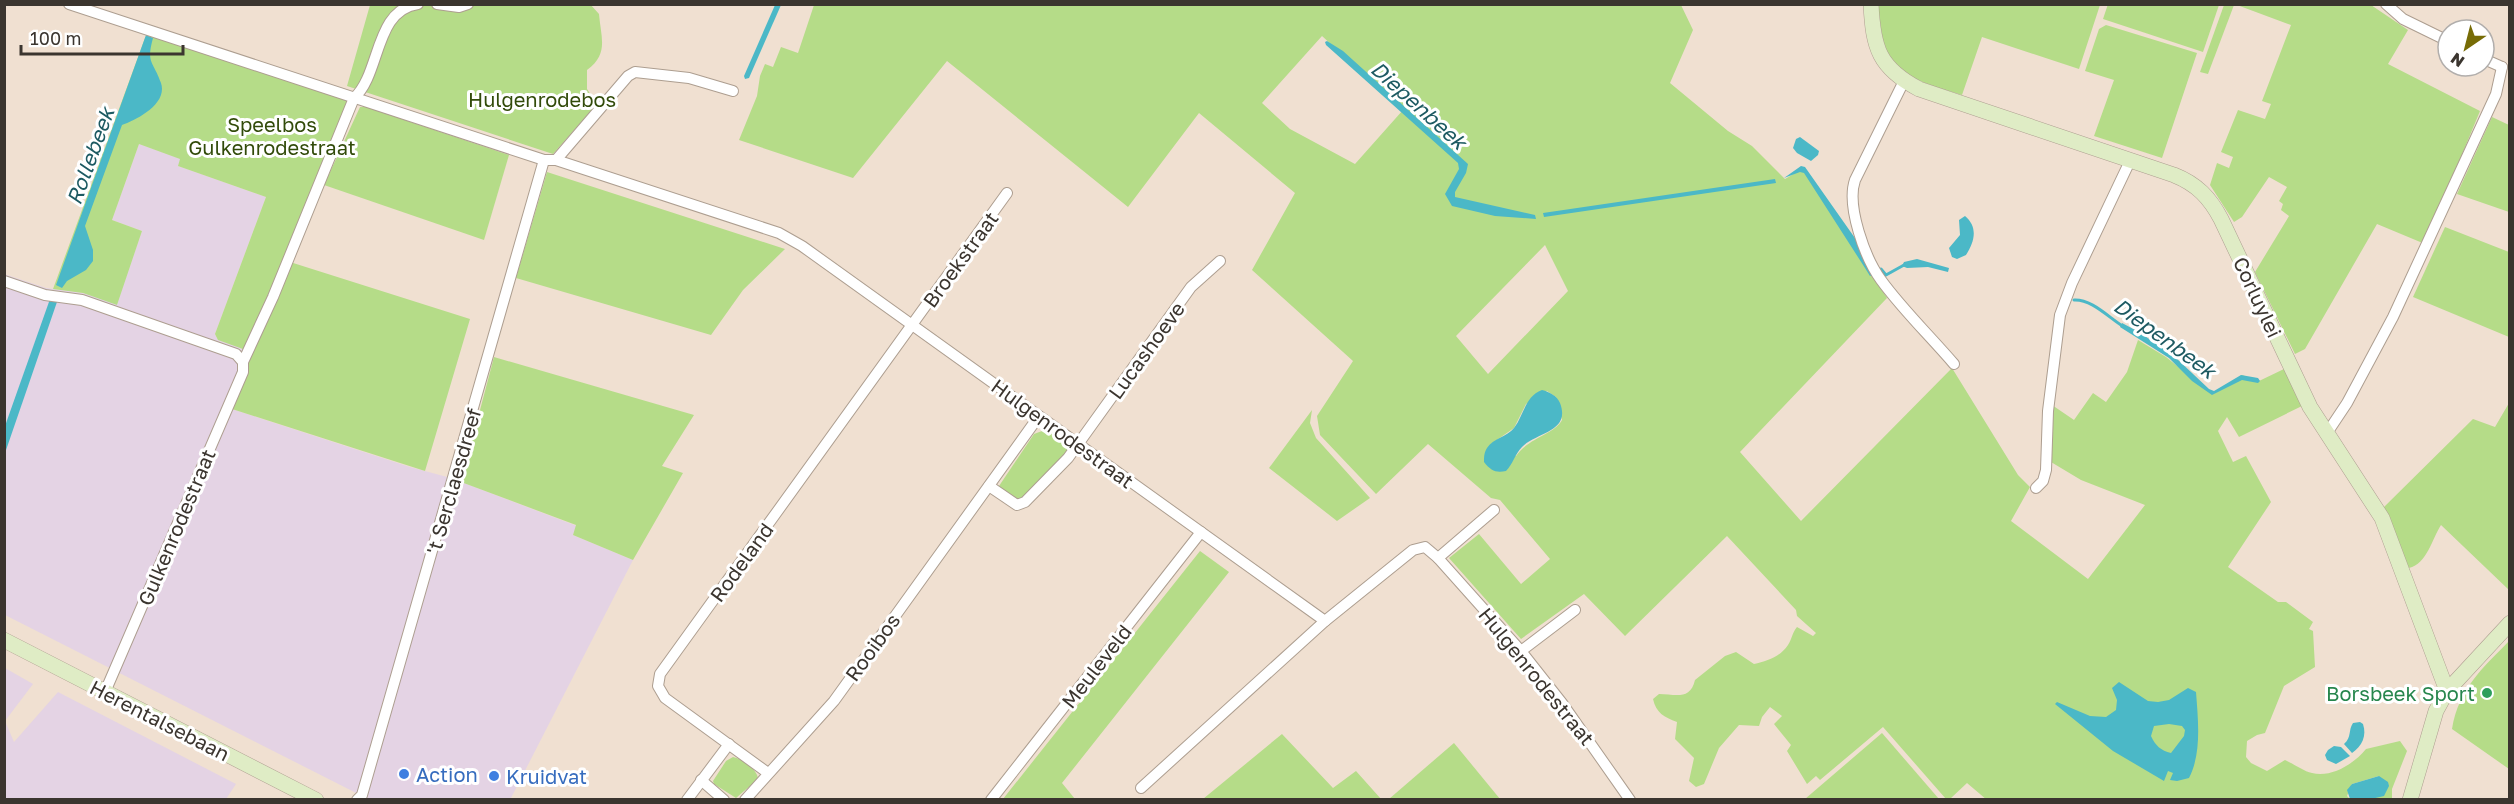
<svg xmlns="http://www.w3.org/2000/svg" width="2514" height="804" font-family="'Golos Text',sans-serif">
  <rect width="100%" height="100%" fill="#f0e0d1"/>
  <g fill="#e4d3e4">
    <path d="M139,144l42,15 -3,7 88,31 -51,137 3,6 34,12 -20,57 178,58 41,11 126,48 -4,9 60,25 -122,238 1,1h-144l-363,-184 -1,-341 42,14 37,5 34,11 25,-73 -30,-11z"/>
    <path d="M5,668l28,16 -28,37 9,21 44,-50 178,92 -10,15h-221z"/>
  </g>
  <g fill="#b5dc88" fill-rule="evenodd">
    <path d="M590,4l9,10c2,24 10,40 -12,56v19l10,15 -44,50 -206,-68 23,-81z"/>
    <path d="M1988,4l112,1 -21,64 -97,-32 -20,58c-29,-9 -71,-18 -80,-53 -3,-11 -3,-25 -4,-37z"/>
    <path d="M2108,4h111v1l-16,47 -100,-33z"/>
    <path d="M814,5h867l12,25 -23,53 58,48 24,15 33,33 19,-11 83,130 -147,154 61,69 151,-153 66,107 12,12 -19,34 77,58 57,-74 -64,-25 -30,-18 1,-57 22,15 19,-27 13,9 21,-30 11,-32 28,17 46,37 30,-19 17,6 25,-12 18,37 -63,31 -12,-20 -9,14 15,31 13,-6 25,46 -43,65 50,35h8l27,20 -4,7 4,2 2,36 -31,19 -19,47 -8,2 -10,6 -1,16 5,6 16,8 18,-11c9,4 18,11 27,13 19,5 42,-9 54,-24l34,-8 7,10 -15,38v10h-21l2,-1 6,-22 -27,8 -5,12 3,3 -363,1 -20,-17 -17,16h-4l-63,-72 -63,53 -4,-4 -9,8 -20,-33 4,-6 -17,-21 8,-8 -12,-9 -8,10 -3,9 -20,-1 -20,23 -15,36 -8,3 -7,-6 5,-23 -19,-19 2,-17c-13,-5 -21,-9 -24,-23l6,-5c16,0 31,7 36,-14l30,-24 11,-4 18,12c13,-3 26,-7 34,-19 4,-6 4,-12 9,-18l16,9 3,-3 -19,-17 -1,-6 -69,-74 -102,100 -41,-42 -63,45 -72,-81 30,-24 42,50 29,-25 -50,-59 -9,-2 -63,-54 -52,50 -56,-59 -3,-19 36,-55 -101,-91 43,-77 -96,-80 -71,94 -181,-146 -94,117 -114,-38 18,-44 3,-20 5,-12 8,3 8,-20 17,6zM1322,36l81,74 -48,54 -65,-35 -28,-26zM1545,245l23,46 -80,83 -32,-38zM1547,391l9,6 6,23c-7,14 -34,18 -46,36l-25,-12 23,-16 12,-24z"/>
    <path d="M2224,5h10l-26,69 -8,-2z"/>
    <path d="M2237,5h134l37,25 -20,34 92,47 -55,133 -48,-20 -72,125 -10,5 -40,-82 34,-56 -8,-6 2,-6 -4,-3 8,-14 -18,-10 -27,40 -8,5 -24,-37 7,-22 12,5 4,-11 -12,-5 17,-42 27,9 6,-15 -9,-3 29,-76z"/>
    <path d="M2106,25l91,28 -35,105 -68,-22 20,-56 -29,-9 14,-42z"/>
    <path d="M152,32l202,66 -64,164 180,57 -45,152 -193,-62 19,-57 -33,-12 -3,-6 51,-137 -88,-31 2,-7 -41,-15 -27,76 30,11 -25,74 -34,-12 -30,-4 92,-251z"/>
    <path d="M360,107h6l143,48 -25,85 -160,-55z"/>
    <path d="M2492,117l17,8v87l-52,-18z"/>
    <path d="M547,172l238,77 -42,41 -32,45 -195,-57z"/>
    <path d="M2445,227l64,25v85l-96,-40z"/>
    <path d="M494,357l200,58 -32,51 21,7 -50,87 -60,-25 3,-10 -115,-43z"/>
    <path d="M2509,403v187l-68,-65c-9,14 -14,39 -32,43l-25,-61 89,-88 22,8z"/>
    <path d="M1312,410l-2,13 6,15 54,60 -33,23 -68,-53z"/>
    <path d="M1042,431h6l19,14v9l-49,47 -18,-12 -1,-3 35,-52z"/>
    <path d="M1200,551l29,21 -167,211 13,16h-72z"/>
    <path d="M2509,641v128l-57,-40c7,-41 30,-60 57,-88z"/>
    <path d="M1882,733l57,66h-134z"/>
    <path d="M1282,734l51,54 23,-17 25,28h-178z"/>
    <path d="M1454,743l46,56h-111z"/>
    <path d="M733,757c10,2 24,12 25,22l-22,19 -22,-14 -1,-3 13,-20z"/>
  </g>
  <g fill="#4bb8c7" fill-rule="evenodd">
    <path d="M775,5h6l-32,73 -4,1 -1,-3z"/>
    <path d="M146,35l7,3c-7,26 0,22 8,45 7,21 -25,37 -39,42l-37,101 8,24v11l-7,9 -19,11 -5,7 -6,-3z"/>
    <path d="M1327,41l16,10 125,113 -2,9 -11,19v5l80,18 1,4 -41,-3 -43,-10 -7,-12 14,-25 -1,-6 -132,-118 -1,-3z"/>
    <path d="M1800,137l19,14 -1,4 -7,6 -14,-8 -4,-5 3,-9z"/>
    <path d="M1801,166l4,1 52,74 17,33 -4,2 -5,-8 -61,-95 -4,-1 -16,6z"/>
    <path d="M1775,179l1,4 -232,34 -1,-4z"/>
    <path d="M1965,216c13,11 10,25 1,39l-9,4 -5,-2 -3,-9 11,-13 -1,-15z"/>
    <path d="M1917,259l32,9 -1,4 -20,-5 -21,1 -5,-2 2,-4z"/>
    <path d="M50,299l7,3 -52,151v-27z"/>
    <path d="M2122,323l17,9 36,25 34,32 5,2 27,-16 17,3 2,3 -2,2 -16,-3 -30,15 -20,-14 -23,-23 -49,-31z"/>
    <path d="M1542,390c8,2 15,6 18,13 11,29 -23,29 -38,44 -7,7 -9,17 -16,24 -10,2 -15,0 -22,-9 0,-5 0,-9 3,-14 6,-10 20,-11 27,-20 10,-13 11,-32 28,-38z"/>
    <path d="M2119,682l29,19 10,1 11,-2 19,-12 8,4c2,27 6,61 -7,86l-12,3 -7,-1 3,-7 -5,-2 -4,10 -51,-30 -58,-47 2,-2 33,14 16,1 10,-7 1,-10 -5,-12zM2169,724l13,2 3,4 -1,6 -13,17c-10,-2 -16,-8 -20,-17l3,-10z"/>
    <path d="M2360,722l3,2c4,12 -1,22 -11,29l-8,-9c8,-7 4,-14 9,-21z"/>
    <path d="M2334,746l7,1 9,9 -14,8 -9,-4 -2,-5 3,-5z"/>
    <path d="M2379,776l9,6 1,4 -5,10 -13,3h-21l-3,-9 5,-6z"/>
  </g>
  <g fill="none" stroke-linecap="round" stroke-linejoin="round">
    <g stroke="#4bb8c7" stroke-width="3">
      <path d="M1881,269l5,6 18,-10"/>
      <path d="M2074,300c18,-1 35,18 50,27"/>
    </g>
    <defs>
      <g id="street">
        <path d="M69,4l475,156h12l223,73 23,13 523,375 88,-71 12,-3 13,11 83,93 41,52 68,97"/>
        <path d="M437,4l22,3 9,-3"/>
        <path d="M2386,4l17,15 45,22"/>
        <path d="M2484,59l18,8"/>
        <path d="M1904,81l-49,99c-9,26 10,78 26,100 21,29 49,56 73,84"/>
        <path d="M556,160l72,-84 7,-4 54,6 44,13"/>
        <path d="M4,281l41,14 37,5 154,54 7,8"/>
        <path d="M2327,433l20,-30 46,-86 103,-223 6,-27"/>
        <path d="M989,486l28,19 8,-3 43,-44 123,-171 29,-26"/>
        <path d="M2036,488l7,-7 3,-11 2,-59 12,-96 12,-32 58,-122"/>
        <path d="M1438,558l56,-48"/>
        <path d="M1521,651l54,-41"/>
        <path d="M105,692l138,-320v-10l30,-65 81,-199c27,-24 20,-88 64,-94"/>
        <path d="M768,773l-103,-75 -7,-12 2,-12 347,-481"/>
        <path d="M701,780l23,20"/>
        <path d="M1141,788l184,-167"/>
        <path d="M357,800l5,-5 182,-635"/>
        <path d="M687,800l42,-56"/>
        <path d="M745,800l89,-99 205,-285"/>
        <path d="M991,800l210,-268"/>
      </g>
      <g id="secondary">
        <path d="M1871,4c2,44 8,64 48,85l255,86c23,9 36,23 47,44l89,188 72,111 65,173"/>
        <path d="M4,640l312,160"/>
        <path d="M2410,800l26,-89 11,-20 63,-68"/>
      </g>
    </defs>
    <use href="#street" stroke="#ad9e90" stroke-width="12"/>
    <use href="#secondary" stroke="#ad9e90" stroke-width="16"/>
    <use href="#street" stroke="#fff" stroke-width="10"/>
    <use href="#secondary" stroke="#dfecc5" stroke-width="15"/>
  </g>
  <circle fill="#2e9e5b" stroke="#fff" stroke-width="2" cx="2487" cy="693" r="6"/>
  <g fill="#3f7fe0" stroke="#fff" stroke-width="2">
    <circle cx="404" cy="774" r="6"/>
    <circle cx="494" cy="776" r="6"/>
  </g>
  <g text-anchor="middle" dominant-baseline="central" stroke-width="6" stroke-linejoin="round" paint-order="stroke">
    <g font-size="20" fill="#324b0a" stroke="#fff">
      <text x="542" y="99">Hulgenrodebos</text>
      <text x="272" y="124">Speelbos<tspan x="272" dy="23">Gulkenrodestraat</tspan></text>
    </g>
    <g font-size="20" fill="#3b352f" stroke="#fff">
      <text transform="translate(960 259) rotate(-54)">Broekstraat</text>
      <text transform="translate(2258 297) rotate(65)">Corluylei</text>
      <text transform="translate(1146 350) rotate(-54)">Lucashoeve</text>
      <text transform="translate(1063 433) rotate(36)">Hulgenrodestraat</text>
      <text transform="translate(453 481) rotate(-74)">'t Serclaesdreef</text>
      <text transform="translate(176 527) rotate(-67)">Gulkenrodestraat</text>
      <text transform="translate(741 562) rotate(-54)">Rodeland</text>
      <text transform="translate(872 647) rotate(-54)">Rooibos</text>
      <text transform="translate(1096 666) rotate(-52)">Meuleveld</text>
      <text transform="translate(1537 676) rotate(51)">Hulgenrodestraat</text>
      <text transform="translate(160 720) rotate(27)">Herentalsebaan</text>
    </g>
    <g font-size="20" fill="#27864d" stroke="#fff" text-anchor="end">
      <text x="2475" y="693">Borsbeek Sport</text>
    </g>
    <g font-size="20" fill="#366cbe" stroke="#fff" text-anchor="start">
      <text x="416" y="774">Action</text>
      <text x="506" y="776">Kruidvat</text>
    </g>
    <g font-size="21" font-style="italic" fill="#1d5a62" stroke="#fff">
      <text transform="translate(1419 105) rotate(42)">Diepenbeek</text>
      <text transform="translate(90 156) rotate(-70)">Rollebeek</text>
      <text transform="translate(2165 338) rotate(36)">Diepenbeek</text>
    </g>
  </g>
  <rect width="2514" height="804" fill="none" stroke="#3b352f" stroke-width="12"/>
  <g transform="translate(2466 48) rotate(215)"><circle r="28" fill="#ffffff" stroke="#b1aeac" stroke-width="1.5"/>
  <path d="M0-4.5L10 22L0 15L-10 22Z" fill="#776c06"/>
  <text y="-9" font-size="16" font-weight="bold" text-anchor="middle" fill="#3b352f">N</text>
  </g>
  <path d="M21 45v9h162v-9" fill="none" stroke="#3b352f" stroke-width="3"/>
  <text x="30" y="45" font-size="18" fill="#3b352f" stroke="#ffffff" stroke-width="4.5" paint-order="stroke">100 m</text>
</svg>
